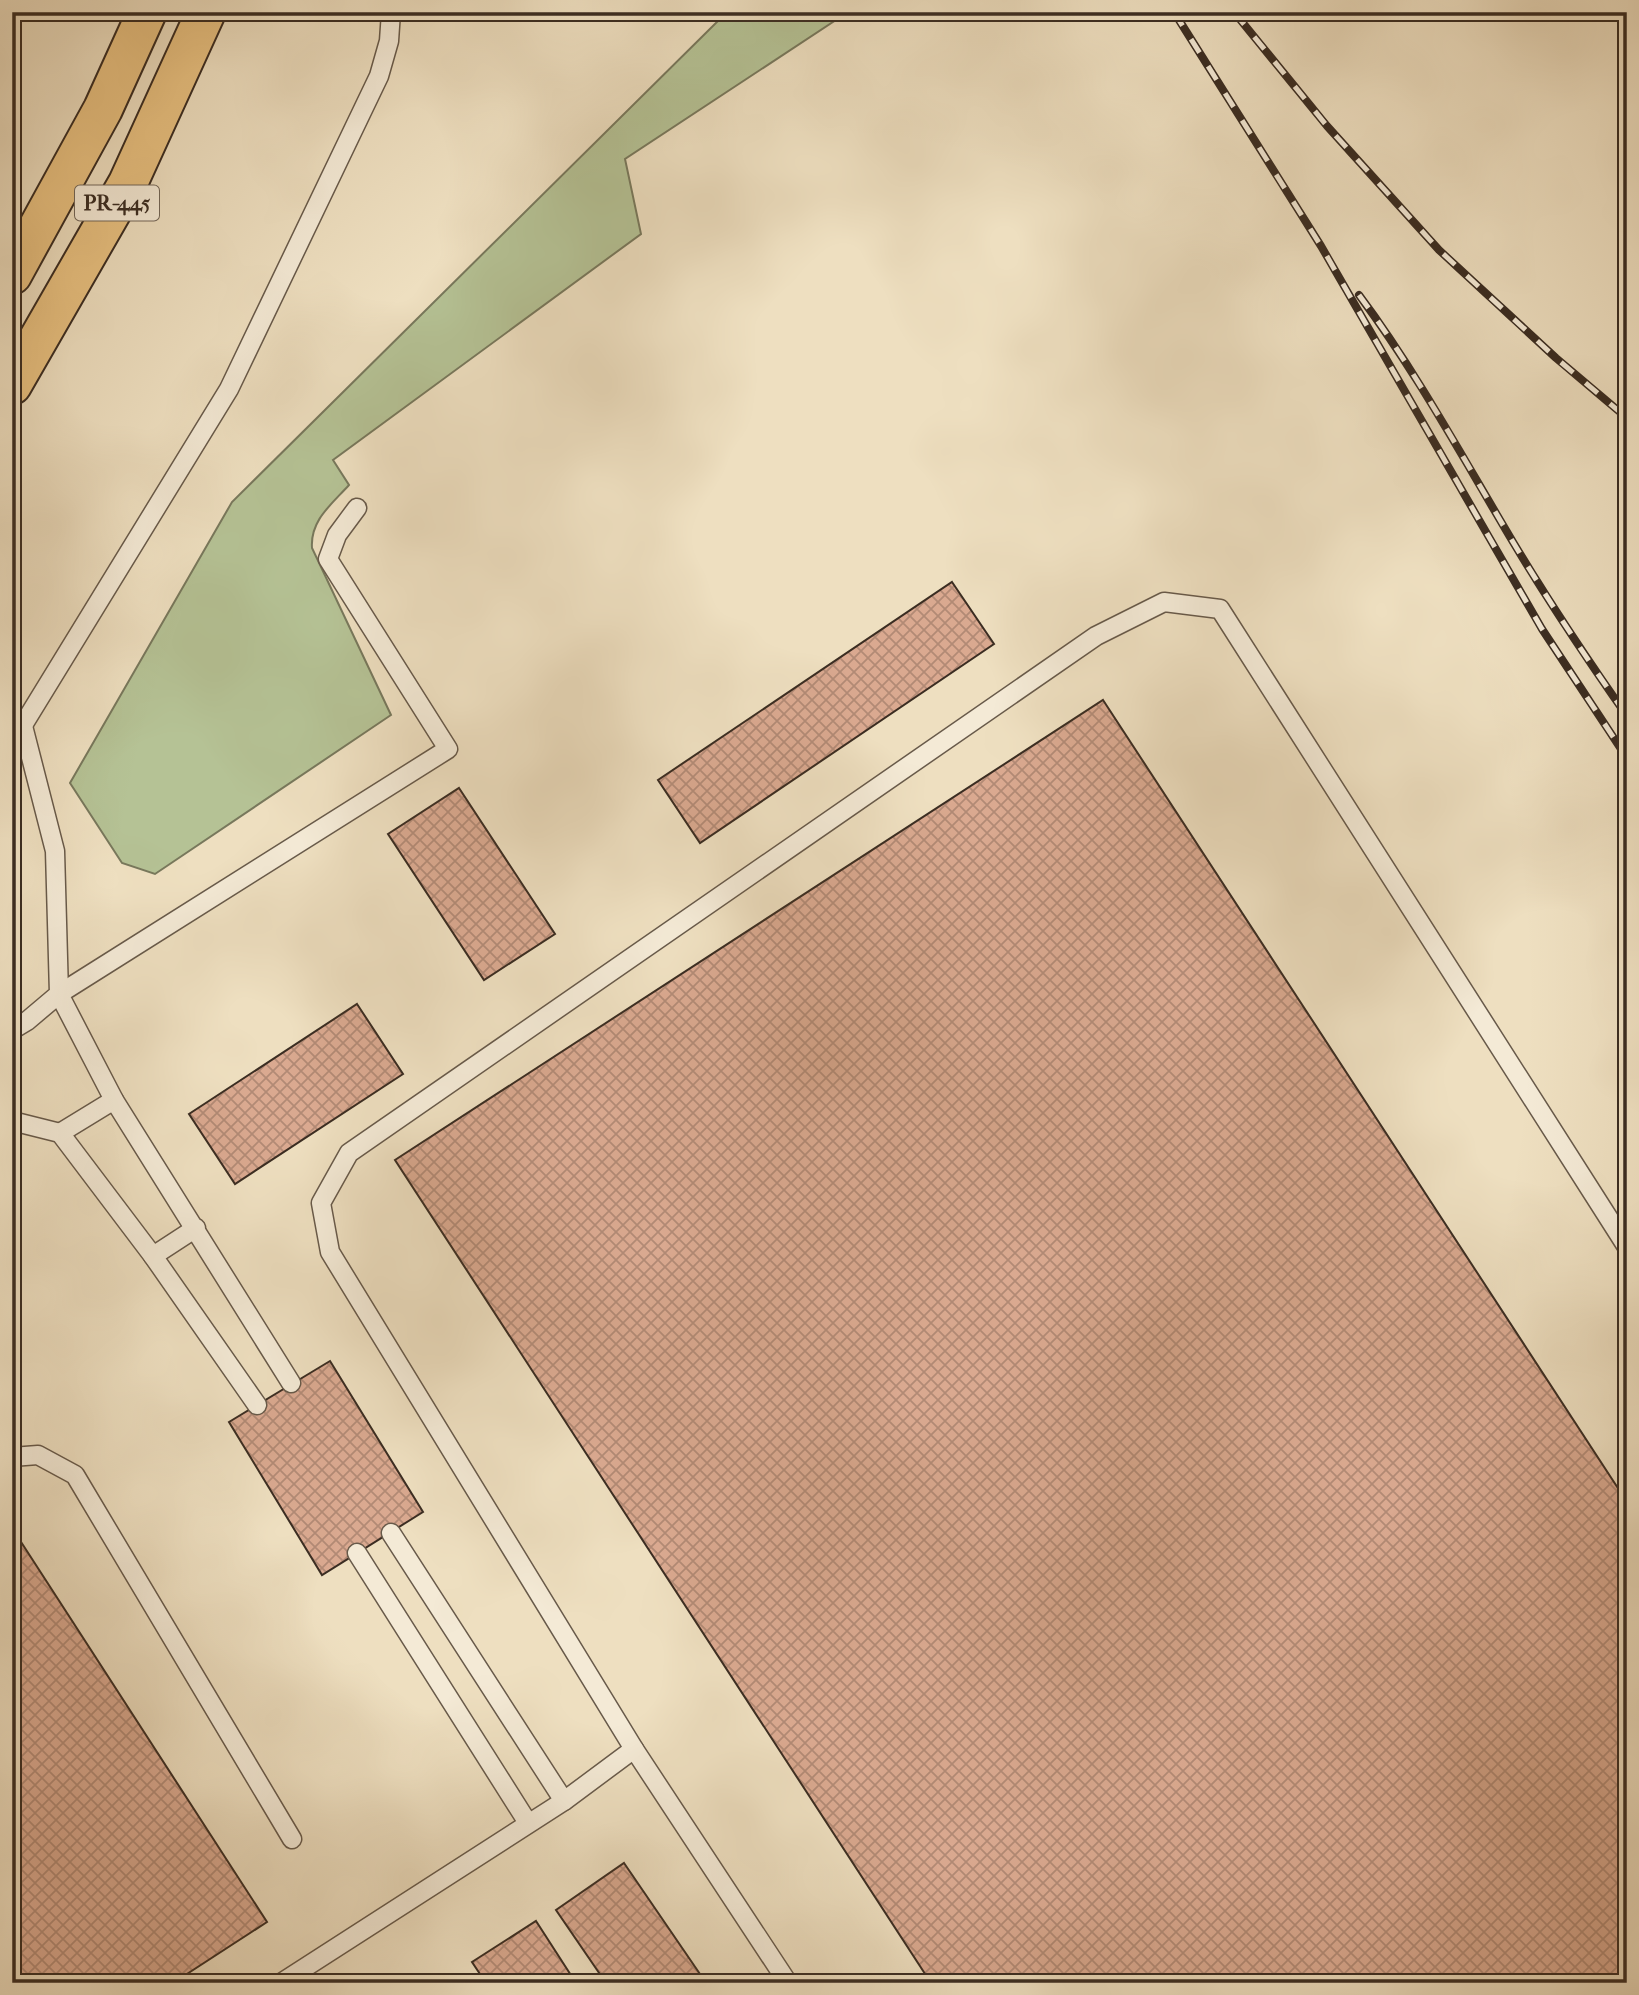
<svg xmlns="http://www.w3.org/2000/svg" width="1639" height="1995" font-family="'IM FELL French Canon',serif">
  <defs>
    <pattern id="building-cross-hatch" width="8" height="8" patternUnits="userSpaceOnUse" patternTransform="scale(1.75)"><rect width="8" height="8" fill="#daa990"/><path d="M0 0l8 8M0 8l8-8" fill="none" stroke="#b28a75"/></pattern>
  </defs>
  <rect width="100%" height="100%" fill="#eedfc0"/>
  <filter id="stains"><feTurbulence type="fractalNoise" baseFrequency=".00286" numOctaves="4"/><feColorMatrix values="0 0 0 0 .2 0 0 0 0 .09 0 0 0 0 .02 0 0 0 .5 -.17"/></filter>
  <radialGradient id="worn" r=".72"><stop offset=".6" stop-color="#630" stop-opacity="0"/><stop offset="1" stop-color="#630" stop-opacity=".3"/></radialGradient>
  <path fill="#b5c295" stroke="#78785c" stroke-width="2" d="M727,12h121l-223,147 16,75 -308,226 16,25c-17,19 -39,35 -37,63l79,167 -236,159 -33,-11 -52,-80 162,-281z"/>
  <g fill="url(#building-cross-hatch)" stroke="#3b2d22" stroke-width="2">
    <path d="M952,582l42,62 -294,199 -42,-63z"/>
    <path d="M1103,700l524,802v481h-696l-536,-823z"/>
    <path d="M459,788l96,146 -71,46 -96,-146z"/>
    <path d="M357,1004l46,70 -168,110 -46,-70z"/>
    <path d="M330,1361l93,151 -101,63 -93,-153z"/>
    <path d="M12,1528l255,394 -94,61h-161z"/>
    <path d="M624,1863l78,114 -8,6h-88l-50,-73z"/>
    <path d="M536,1921l40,62h-90l-14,-21z"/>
  </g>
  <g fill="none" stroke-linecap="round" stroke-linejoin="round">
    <defs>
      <g id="lane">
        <path d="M12,743l217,-354 150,-313 10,-35 2,-29"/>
        <path d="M12,1030l15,-9 32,-27 -4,-143 -32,-125"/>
        <path d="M12,1121l48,12 93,123 104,149"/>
        <path d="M60,1133l54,-33"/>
        <path d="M153,1256l43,-28"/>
        <path d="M291,1383l-177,-283 -55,-106 389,-245 -120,-190 9,-24 20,-27"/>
        <path d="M12,1457l26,-2 37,20 217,364"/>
        <path d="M391,1533l173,268"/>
        <path d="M357,1553l171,270"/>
        <path d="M634,1749l154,234"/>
        <path d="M281,1983l283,-182 70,-52 -304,-497 -9,-49 28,-50 747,-517 68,-34 56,7 407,638"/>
      </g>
      <g id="highway">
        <path d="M12,275l91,-166 44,-97"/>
        <path d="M12,385l116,-202 78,-171"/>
      </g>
    </defs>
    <use href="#lane" stroke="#685a4a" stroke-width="21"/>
    <use href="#highway" stroke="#3b2d22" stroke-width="42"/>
    <use href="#lane" stroke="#f4ead6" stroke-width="18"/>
    <use href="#highway" stroke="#e7c080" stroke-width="38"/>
    <defs>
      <g id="rail">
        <path d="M1174,12l147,234 221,383 85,129"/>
        <path d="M1234,12l93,114 112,124 117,108 71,60"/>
        <path d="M1359,295c58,78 104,163 154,247 36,60 74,117 114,174"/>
      </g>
    </defs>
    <use href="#rail" stroke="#3b2d22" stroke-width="8"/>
    <use href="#rail" stroke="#f4ead6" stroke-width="5" stroke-dasharray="16" stroke-linecap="butt"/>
  </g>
  <g text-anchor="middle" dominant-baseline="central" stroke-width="7" stroke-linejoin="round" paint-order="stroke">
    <rect fill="#f4ead6" stroke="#726658" stroke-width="2" x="75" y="185.5" width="84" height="35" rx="5"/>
    <g font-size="21" font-weight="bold" fill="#3b2d22">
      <text x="117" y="203">PR-445</text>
    </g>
  </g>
  <rect width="1639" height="1995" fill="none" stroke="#eedfc0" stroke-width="42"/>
  <rect x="14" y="14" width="1611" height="1967" fill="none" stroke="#3b2d22" stroke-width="3.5"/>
  <rect x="21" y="21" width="1597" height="1953" fill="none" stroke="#3b2d22" stroke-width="2"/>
  <rect width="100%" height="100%" filter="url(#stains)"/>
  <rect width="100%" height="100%" fill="url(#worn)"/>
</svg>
